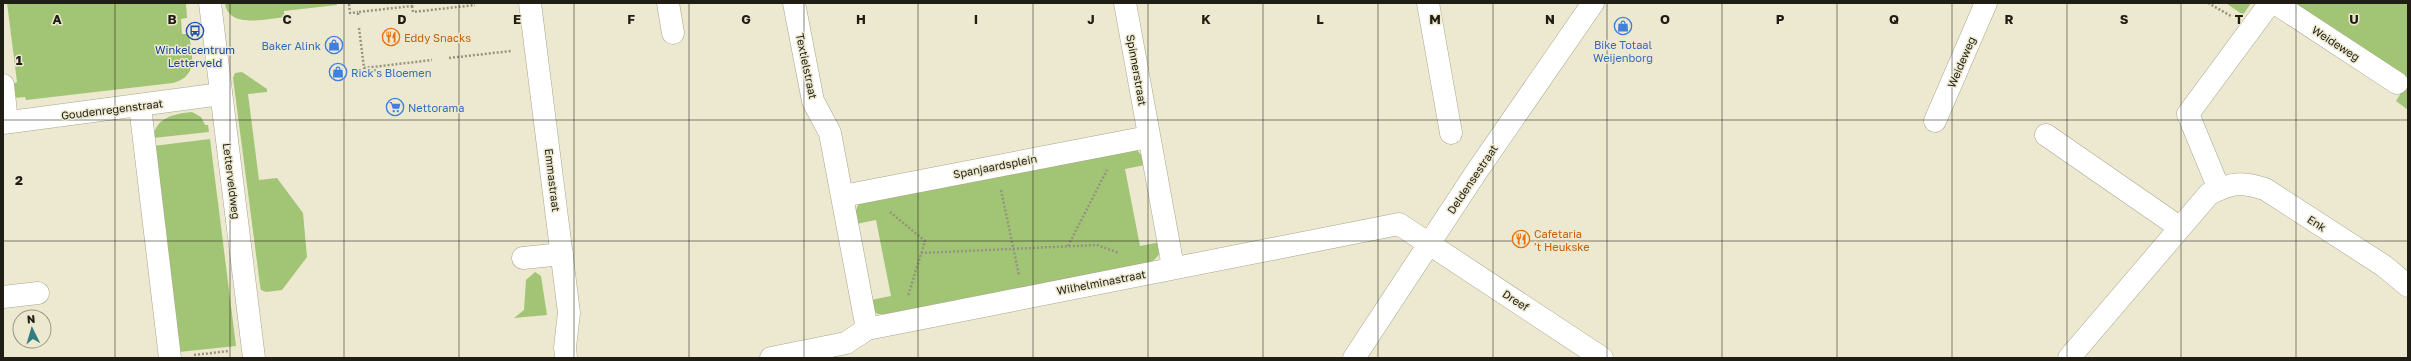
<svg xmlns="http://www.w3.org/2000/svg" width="2411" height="361" font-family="'Golos Text',sans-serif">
  <rect width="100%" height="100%" fill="#ede9d0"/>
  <g fill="#a1c574">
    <path d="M7,3h179l1,15 -6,1 1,15h7c3,21 10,42 -16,49l-147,17 -1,-3 -11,1 -2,-14 5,-2z"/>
    <path d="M225,3h112v2l-53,6v6c-17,2 -56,12 -59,-14z"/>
    <path d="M2226,3h25l-8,12z"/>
    <path d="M2290,3h118v76z"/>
    <path d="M242,72l25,17v3l-19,2 11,86 18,-2 26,35 4,44 -25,33 -16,2 -5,-2 -1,-5 -27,-207 2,-5z"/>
    <path d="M2408,82v28l-12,-9z"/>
    <path d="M192,112l9,5 4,8h3l1,7 -56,6c3,-21 21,-24 39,-26z"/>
    <path d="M210,139l26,207 -57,6 -26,-206z"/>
    <path d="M1136,149l6,7 3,9 -20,4 15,77 20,-4c1,10 0,14 -9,20l-265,52h-8l-6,-4 -1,-10 20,-4 -15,-76 -20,4c-2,-11 0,-17 7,-26z"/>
    <path d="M535,272l6,4 6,39 -33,3 10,-8 2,-30z"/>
  </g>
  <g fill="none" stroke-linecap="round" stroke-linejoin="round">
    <defs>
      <g id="minor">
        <path d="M210,3l44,355"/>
        <path d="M530,3l39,310 -4,34 1,11"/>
        <path d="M668,3l5,30"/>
        <path d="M794,3l19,98 17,32 37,196"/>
        <path d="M1125,3l48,264"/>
        <path d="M1428,3l23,130"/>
        <path d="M2275,3l122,80"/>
        <path d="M3,85l4,37"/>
        <path d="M140,106l30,252"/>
        <path d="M1935,121l51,-118"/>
        <path d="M3,123l218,-29"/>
        <path d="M2046,135l133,92"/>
        <path d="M2219,189l-31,-75 82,-111"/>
        <path d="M843,196l305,-59"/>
        <path d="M523,258l39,-4"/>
        <path d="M3,297l35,-4"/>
        <path d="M771,358l75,-15 21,-14 532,-105 203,134"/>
        <path d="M1354,358l123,-187 116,-168"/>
        <path d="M2069,358l140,-164c23,-11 31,-13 56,-5l119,77 24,20"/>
      </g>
    </defs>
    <use href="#minor" stroke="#a9a58d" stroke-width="23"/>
    <g stroke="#969380" stroke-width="2.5" stroke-dasharray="2 2" stroke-linecap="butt">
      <path d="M2208,3l23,13"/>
      <path d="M349,4l1,9 8,-1"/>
      <path d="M412,6l1,6 62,-7"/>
      <path d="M358,15v-3l54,-6 -1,-3"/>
      <path d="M359,28l5,40 68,-8"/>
      <path d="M449,58l62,-7"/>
      <path d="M1001,190l18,85"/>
      <path d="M890,212l35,29 -17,55"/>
      <path d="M1068,246l39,-76"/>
      <path d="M921,253l176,-8 22,8"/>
      <path d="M194,355l35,-4"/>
    </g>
    <use href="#minor" stroke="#fff" stroke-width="22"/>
  </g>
  <path fill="none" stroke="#1f1d14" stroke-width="1" stroke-opacity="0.55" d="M115,3v355M230,3v355M344,3v355M459,3v355M574,3v355M689,3v355M804,3v355M918,3v355M1033,3v355M1148,3v355M1263,3v355M1378,3v355M1493,3v355M1607,3v355M1722,3v355M1837,3v355M1952,3v355M2067,3v355M2181,3v355M2296,3v355M3,120h2405M3,241h2405"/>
  <defs>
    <symbol id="shop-ring" viewBox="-11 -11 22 22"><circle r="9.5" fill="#ede9d0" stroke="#3f7fe0" stroke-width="1.5"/><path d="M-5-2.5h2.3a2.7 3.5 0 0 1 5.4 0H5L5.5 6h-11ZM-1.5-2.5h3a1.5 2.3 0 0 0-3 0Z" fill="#3f7fe0"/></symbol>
    <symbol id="bus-ring" viewBox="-11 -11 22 22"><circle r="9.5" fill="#ede9d0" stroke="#1a4fb4" stroke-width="1.5"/><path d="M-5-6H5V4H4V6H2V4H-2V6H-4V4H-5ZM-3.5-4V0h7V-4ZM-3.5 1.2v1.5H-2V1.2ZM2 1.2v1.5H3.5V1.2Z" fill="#1a4fb4"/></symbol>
    <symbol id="restaurant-ring" viewBox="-11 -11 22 22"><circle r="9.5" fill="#ede9d0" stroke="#e8710a" stroke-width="1.5"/><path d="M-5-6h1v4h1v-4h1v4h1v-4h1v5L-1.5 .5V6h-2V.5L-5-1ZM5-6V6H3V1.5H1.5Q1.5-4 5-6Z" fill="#e8710a"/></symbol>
    <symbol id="supermarket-ring" viewBox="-11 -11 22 22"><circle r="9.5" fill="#ede9d0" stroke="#3f7fe0" stroke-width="1.5"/><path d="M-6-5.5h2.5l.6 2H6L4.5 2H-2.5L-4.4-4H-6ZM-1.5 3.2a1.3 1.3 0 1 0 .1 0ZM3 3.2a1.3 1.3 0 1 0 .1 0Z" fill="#3f7fe0"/></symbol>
  </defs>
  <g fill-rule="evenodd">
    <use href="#shop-ring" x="1613" y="16" width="20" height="20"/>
    <use href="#bus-ring" x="185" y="21" width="20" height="20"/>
    <use href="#restaurant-ring" x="381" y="27" width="20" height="20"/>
    <use href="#shop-ring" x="324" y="35" width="20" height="20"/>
    <use href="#shop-ring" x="328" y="62" width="20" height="20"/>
    <use href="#supermarket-ring" x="385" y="97" width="20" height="20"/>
    <use href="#restaurant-ring" x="1511" y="229" width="20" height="20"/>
  </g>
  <g text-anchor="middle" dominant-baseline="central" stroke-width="3" stroke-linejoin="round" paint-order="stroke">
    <g font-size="11" fill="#c56008" stroke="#ede9d0" text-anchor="start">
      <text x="404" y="37">Eddy Snacks</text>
      <text x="1534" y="233">Cafetaria<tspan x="1534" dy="13">'t Heukske</tspan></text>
    </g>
    <g font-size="11" fill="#1f1d14" stroke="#ede9d0">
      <text transform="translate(2336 43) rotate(33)">Weideweg</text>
      <text transform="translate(1961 62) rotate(-67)">Weideweg</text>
      <text transform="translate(807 66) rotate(78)">Textielstraat</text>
      <text transform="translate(1137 70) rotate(80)">Spinnerstraat</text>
      <text transform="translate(112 109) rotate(-7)">Goudenregenstraat</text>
      <text transform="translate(995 166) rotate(-11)">Spanjaardsplein</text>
      <text transform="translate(1472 179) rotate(-56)">Deldensestraat</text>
      <text transform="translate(553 180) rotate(83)">Emmastraat</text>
      <text transform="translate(232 181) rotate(83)">Letterveldweg</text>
      <text transform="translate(2317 223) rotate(33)">Enk</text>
      <text transform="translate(1101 282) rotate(-11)">Wilhelminastraat</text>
      <text transform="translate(1516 300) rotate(33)">Dreef</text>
    </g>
    <g font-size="11" fill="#366cbe" stroke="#ede9d0" text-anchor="start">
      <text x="1623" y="44" text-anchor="middle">Bike Totaal<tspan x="1623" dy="13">Weijenborg</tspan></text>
      <text x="321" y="45" text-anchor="end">Baker Alink</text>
      <text x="351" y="72">Rick's Bloemen</text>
      <text x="408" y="107">Nettorama</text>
    </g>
    <g font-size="11" fill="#164399" stroke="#ede9d0">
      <text x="195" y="49">Winkelcentrum<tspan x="195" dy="13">Letterveld</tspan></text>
    </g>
  </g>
  <g font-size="13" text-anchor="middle" font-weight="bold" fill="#1f1d14" stroke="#ede9d0" stroke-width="3" stroke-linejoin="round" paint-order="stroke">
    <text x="57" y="24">A</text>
    <text x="172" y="24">B</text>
    <text x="287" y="24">C</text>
    <text x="402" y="24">D</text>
    <text x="517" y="24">E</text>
    <text x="631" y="24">F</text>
    <text x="746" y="24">G</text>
    <text x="861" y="24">H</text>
    <text x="976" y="24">I</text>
    <text x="1091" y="24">J</text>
    <text x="1206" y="24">K</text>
    <text x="1320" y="24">L</text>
    <text x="1435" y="24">M</text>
    <text x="1550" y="24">N</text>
    <text x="1665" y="24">O</text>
    <text x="1780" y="24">P</text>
    <text x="1894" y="24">Q</text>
    <text x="2009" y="24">R</text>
    <text x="2124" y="24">S</text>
    <text x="2239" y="24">T</text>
    <text x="2354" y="24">U</text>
    <text x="19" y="65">1</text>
    <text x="19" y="185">2</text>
  </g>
  <rect width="2411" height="361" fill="none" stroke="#1f1d14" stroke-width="8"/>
  <g transform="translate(32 329) rotate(355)"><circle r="19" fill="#ede9d0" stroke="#9b9785"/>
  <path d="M0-3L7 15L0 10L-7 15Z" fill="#337c82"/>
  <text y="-6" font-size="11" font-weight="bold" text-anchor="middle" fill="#1f1d14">N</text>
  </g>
</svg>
